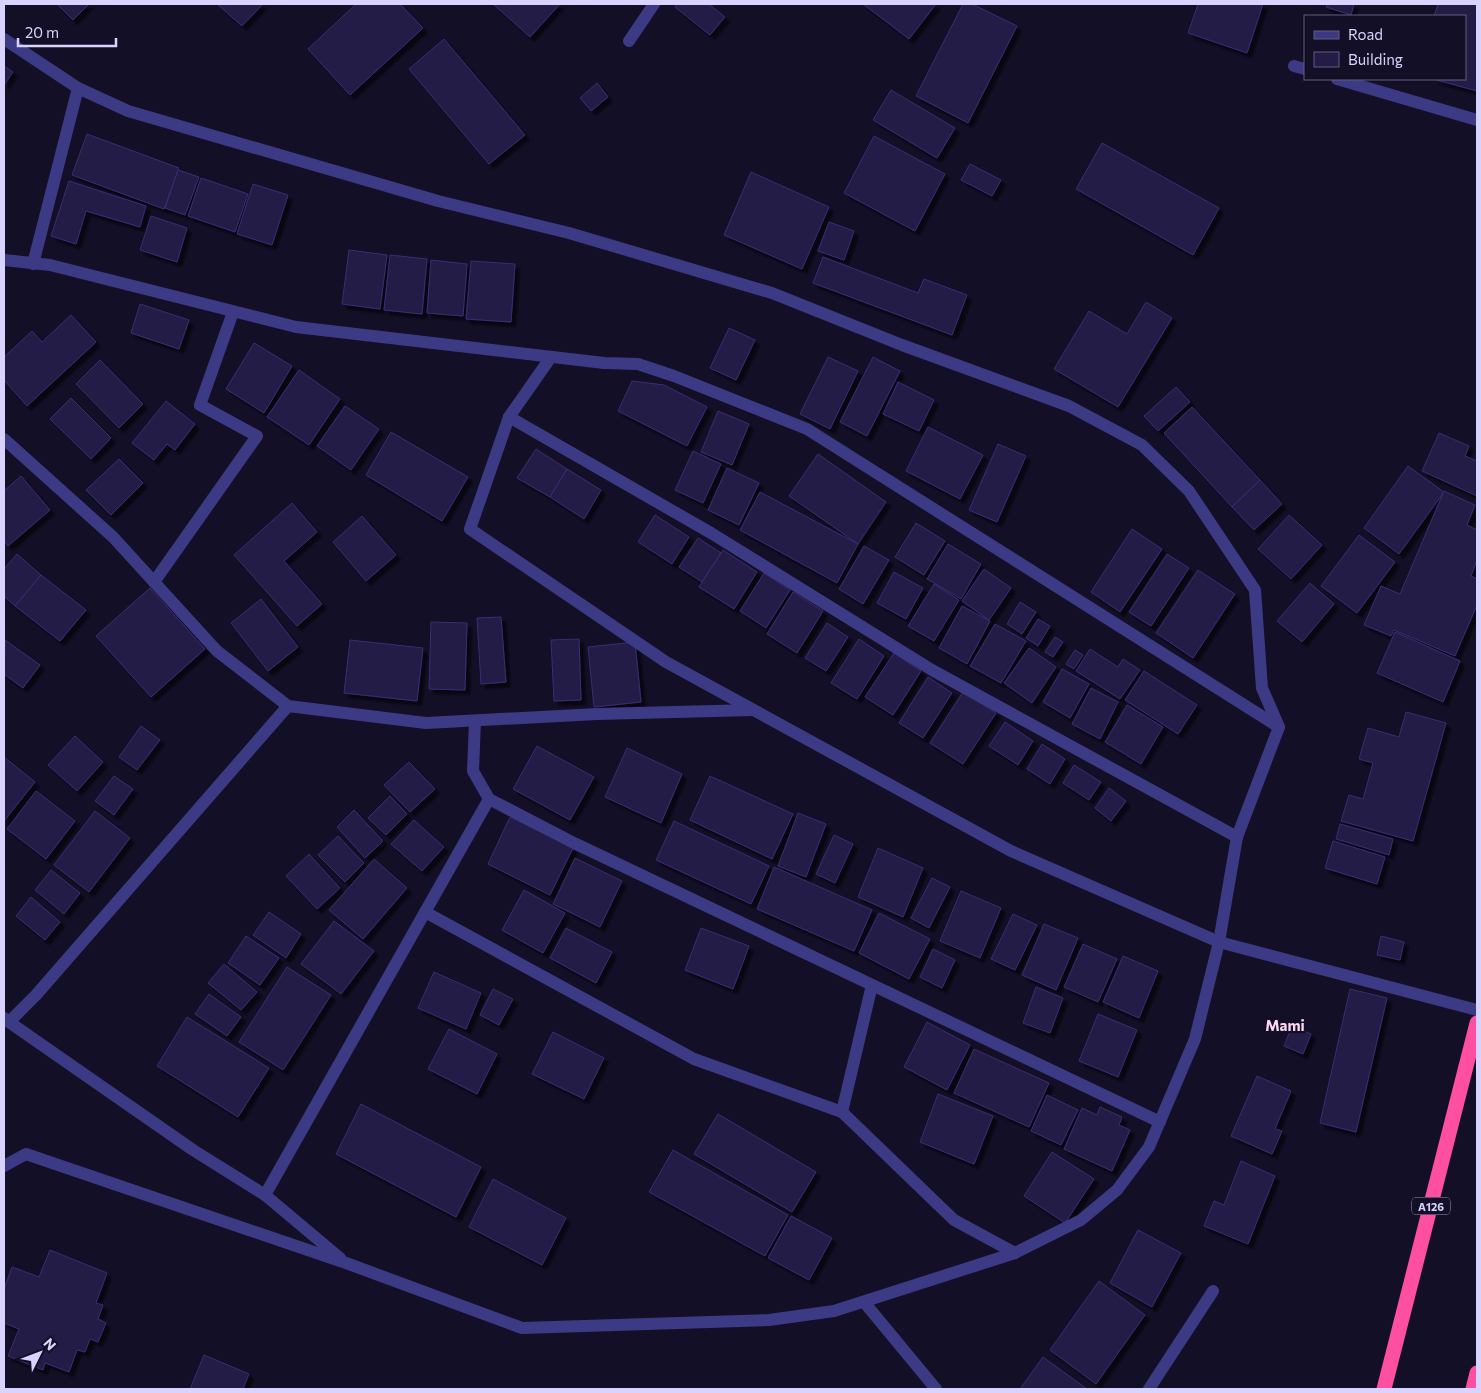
<svg xmlns="http://www.w3.org/2000/svg" width="1481" height="1393" font-family="Commissioner,sans-serif">
  <defs>
    <filter id="shadow"><feDropShadow dx="4.5" dy="4.5" stdDeviation="1" flood-color="#0009"/></filter>
  </defs>
  <rect width="100%" height="100%" fill="#130f26"/>
  <g fill="#241b47" stroke="#3b2d73" filter="url(#shadow)">
    <path d="M57,4h32l-16,16z"/>
    <path d="M217,4h46l-21,22z"/>
    <path d="M356,4h44l23,24 -73,67 -42,-46z"/>
    <path d="M493,4h67l-30,33z"/>
    <path d="M677,4h32l16,13 -15,18 -35,-28z"/>
    <path d="M863,4h73l-27,35z"/>
    <path d="M963,4h9l45,22 -49,97 -52,-27z"/>
    <path d="M1198,4h65l-16,49 -59,-20z"/>
    <path d="M1327,4h27l-3,11 -25,-8z"/>
    <path d="M1438,4h39v87l-44,-12h32v-63h-31z"/>
    <path d="M444,39l81,96 -36,29 -80,-95z"/>
    <path d="M4,66l9,6 -9,13z"/>
    <path d="M597,83l11,14 -17,14 -11,-13z"/>
    <path d="M891,90l64,38 -18,30 -64,-38z"/>
    <path d="M87,134l92,34 -15,41 -92,-34z"/>
    <path d="M874,136l71,38 -30,57 -71,-38z"/>
    <path d="M1102,143l117,65 -26,47 -117,-66z"/>
    <path d="M970,164l31,16 -9,16 -31,-16z"/>
    <path d="M178,170l21,7 -14,38 -20,-7z"/>
    <path d="M751,172l78,35 -27,62 -78,-34z"/>
    <path d="M201,178l47,16 -13,38 -47,-16z"/>
    <path d="M69,181l77,25 -6,21 -54,-16 -10,33 -25,-8z"/>
    <path d="M253,184l35,11 -16,50 -35,-11z"/>
    <path d="M151,216l36,12 -10,34 -37,-12z"/>
    <path d="M829,222l25,9 -10,29 -26,-9z"/>
    <path d="M349,250l38,5 -7,54 -38,-5z"/>
    <path d="M390,255l37,4 -5,55 -38,-4z"/>
    <path d="M823,257l95,36 6,-14 43,16 -15,40 -139,-52z"/>
    <path d="M431,260l36,4 -4,52 -36,-3z"/>
    <path d="M471,261l44,3 -4,58 -45,-3z"/>
    <path d="M1146,302l26,16 -54,89 -64,-38 35,-58 38,23z"/>
    <path d="M140,304l49,16 -10,29 -48,-16z"/>
    <path d="M71,315l25,27 -69,64 -23,-26v-23l28,-26 10,11z"/>
    <path d="M729,328l26,12 -19,40 -26,-12z"/>
    <path d="M254,343l38,23 -28,47 -38,-24z"/>
    <path d="M828,357l30,14 -28,58 -30,-15z"/>
    <path d="M873,357l27,14 -33,65 -27,-14z"/>
    <path d="M100,360l43,44 -24,24 -43,-44z"/>
    <path d="M299,370l41,29 -31,46 -42,-28z"/>
    <path d="M632,381l32,4 43,22 -20,39 -69,-35z"/>
    <path d="M898,382l36,18 -15,31 -36,-17z"/>
    <path d="M1176,387l14,15 -32,29 -14,-15z"/>
    <path d="M71,398l40,40 -20,21 -41,-40z"/>
    <path d="M166,401l29,23 -20,26 -8,-6 -13,16 -22,-17z"/>
    <path d="M345,406l34,23 -28,41 -34,-24z"/>
    <path d="M1192,407l68,73 -28,27 -68,-74z"/>
    <path d="M718,411l31,13 -17,41 -31,-13z"/>
    <path d="M928,427l55,28 -23,44 -54,-28z"/>
    <path d="M391,432l77,45 -26,44 -76,-46z"/>
    <path d="M1439,433l30,13 -4,10 12,5v35l-55,-25z"/>
    <path d="M998,444l28,12 -29,66 -28,-12z"/>
    <path d="M536,449l31,20 -17,28 -33,-19z"/>
    <path d="M693,451l28,13 -18,39 -28,-13z"/>
    <path d="M818,454l68,48 -28,42 -69,-48z"/>
    <path d="M119,459l24,24 -32,32 -25,-25z"/>
    <path d="M1408,466l36,26 -45,62 -35,-26z"/>
    <path d="M727,468l32,15 -20,42 -31,-15z"/>
    <path d="M567,469l34,21 -17,29 -34,-22z"/>
    <path d="M21,476l29,34 -42,36 -4,-5v-50z"/>
    <path d="M1260,480l22,24 -28,26 -22,-23z"/>
    <path d="M1444,491l31,14 -8,20 10,5v30l-6,16 6,3v26l-22,51 -61,-26 -3,6 -27,-11 17,-39 19,8z"/>
    <path d="M760,492l98,52 -21,39 -97,-53z"/>
    <path d="M292,503l25,29 -33,29 38,43 -25,22 -63,-71z"/>
    <path d="M655,515l34,22 -17,27 -34,-22z"/>
    <path d="M1289,515l33,30 -31,34 -33,-30z"/>
    <path d="M362,516l34,39 -30,26 -33,-39z"/>
    <path d="M916,523l29,18 -21,34 -29,-18z"/>
    <path d="M1132,529l30,20 -42,63 -29,-20z"/>
    <path d="M1359,535l36,27 -38,51 -36,-27z"/>
    <path d="M698,538l23,15 -19,29 -23,-15z"/>
    <path d="M948,544l33,20 -20,35 -34,-20z"/>
    <path d="M864,546l25,14 -26,44 -24,-15z"/>
    <path d="M723,550l34,22 -23,37 -35,-22z"/>
    <path d="M17,554l24,21 -26,31 -11,-10v-27z"/>
    <path d="M1167,554l22,14 -38,58 -22,-14z"/>
    <path d="M984,569l27,19 -22,32 -27,-19z"/>
    <path d="M1198,570l37,24 -42,64 -37,-25z"/>
    <path d="M894,572l29,16 -17,31 -29,-16z"/>
    <path d="M764,573l26,17 -24,38 -26,-17z"/>
    <path d="M41,575l45,35 -26,31 -45,-35z"/>
    <path d="M1310,583l24,21 -32,38 -25,-21z"/>
    <path d="M934,584l25,16 -25,41 -26,-15z"/>
    <path d="M150,588l55,61 -54,48 -55,-61z"/>
    <path d="M793,592l30,19 -26,42 -30,-19z"/>
    <path d="M261,599l37,48 -30,24 -37,-48z"/>
    <path d="M1020,602l16,10 -14,22 -15,-10z"/>
    <path d="M962,606l28,15 -23,43 -28,-16z"/>
    <path d="M501,617l5,65 -25,2 -4,-66z"/>
    <path d="M1038,619l12,7 -12,20 -12,-8z"/>
    <path d="M431,622l36,1 -2,67 -36,-1z"/>
    <path d="M827,623l21,14 -22,34 -21,-13z"/>
    <path d="M995,624l31,17 -25,42 -31,-17z"/>
    <path d="M1395,632l65,29 -17,41 -66,-29z"/>
    <path d="M1055,637l8,5 -10,15 -8,-5z"/>
    <path d="M579,639l2,61 -27,1 -3,-61z"/>
    <path d="M859,639l25,17 -27,43 -26,-16z"/>
    <path d="M5,640l35,25 -17,23 -19,-14z"/>
    <path d="M350,640l73,8 -6,53 -73,-8z"/>
    <path d="M635,642l6,60 -47,5 -6,-60z"/>
    <path d="M1029,648l27,19 -24,36 -28,-20z"/>
    <path d="M1090,649l28,18 5,-8 17,11 -20,29 -44,-28z"/>
    <path d="M1075,650l8,5 -9,14 -8,-5z"/>
    <path d="M894,653l27,18 -28,44 -28,-18z"/>
    <path d="M1062,669l27,15 -19,34 -27,-16z"/>
    <path d="M1144,671l53,34 -19,29 -53,-34z"/>
    <path d="M928,677l24,16 -29,45 -24,-15z"/>
    <path d="M1091,688l27,14 -18,37 -28,-15z"/>
    <path d="M963,692l33,21 -33,51 -33,-21z"/>
    <path d="M1127,705l36,22 -22,37 -36,-22z"/>
    <path d="M1406,712l40,11 -33,118 -72,-20 8,-26 14,4 10,-36 -14,-4 9,-31 31,9z"/>
    <path d="M1005,722l28,19 -15,24 -29,-19z"/>
    <path d="M141,726l19,14 -23,30 -18,-13z"/>
    <path d="M75,736l28,26 -26,29 -29,-26z"/>
    <path d="M1042,744l23,15 -15,25 -23,-15z"/>
    <path d="M537,746l57,31 -24,43 -57,-31z"/>
    <path d="M627,748l55,26 -21,49 -56,-26z"/>
    <path d="M4,757l31,25 -31,39z"/>
    <path d="M409,762l26,27 -25,23 -26,-27z"/>
    <path d="M1074,765l27,17 -12,18 -26,-17z"/>
    <path d="M114,776l19,13 -19,26 -19,-14z"/>
    <path d="M710,776l83,38 -21,45 -82,-39z"/>
    <path d="M1109,788l17,13 -15,20 -16,-13z"/>
    <path d="M36,791l39,30 -29,38 -39,-30z"/>
    <path d="M390,796l17,18 -21,21 -18,-17z"/>
    <path d="M354,810l29,31 -18,17 -28,-31z"/>
    <path d="M95,811l35,27 -41,54 -35,-27z"/>
    <path d="M798,813l28,11 -20,53 -28,-11z"/>
    <path d="M510,817l63,31 -23,47 -62,-31z"/>
    <path d="M414,820l30,27 -22,24 -31,-27z"/>
    <path d="M674,821l95,45 -18,38 -95,-44z"/>
    <path d="M1340,824l53,15 -4,16 -53,-16z"/>
    <path d="M834,835l19,9 -18,39 -19,-9z"/>
    <path d="M338,836l26,27 -19,19 -27,-27z"/>
    <path d="M1333,841l52,16 -8,27 -52,-16z"/>
    <path d="M878,848l45,20 -20,49 -45,-20z"/>
    <path d="M309,854l31,34 -23,21 -31,-33z"/>
    <path d="M575,858l47,23 -22,46 -47,-23z"/>
    <path d="M374,859l33,29 -44,51 -34,-29z"/>
    <path d="M774,867l98,43 -18,41 -97,-42z"/>
    <path d="M51,870l29,23 -16,21 -29,-24z"/>
    <path d="M932,878l18,9 -21,41 -18,-10z"/>
    <path d="M524,890l41,23 -22,40 -41,-23z"/>
    <path d="M961,891l40,17 -21,50 -40,-17z"/>
    <path d="M31,897l29,25 -15,18 -29,-24z"/>
    <path d="M269,912l32,22 -15,24 -33,-23z"/>
    <path d="M879,913l51,26 -21,40 -50,-26z"/>
    <path d="M1013,914l24,11 -22,45 -24,-11z"/>
    <path d="M334,921l40,30 -33,43 -40,-30z"/>
    <path d="M1044,924l34,14 -22,52 -34,-15z"/>
    <path d="M566,928l46,24 -16,31 -46,-25z"/>
    <path d="M701,928l48,18 -16,43 -48,-19z"/>
    <path d="M246,936l33,22 -19,27 -32,-22z"/>
    <path d="M1381,936l23,6 -4,18 -23,-5z"/>
    <path d="M1083,944l34,15 -19,43 -34,-15z"/>
    <path d="M933,949l22,11 -13,28 -22,-11z"/>
    <path d="M1123,956l35,15 -19,47 -36,-16z"/>
    <path d="M224,964l33,28 -16,18 -33,-27z"/>
    <path d="M287,967l44,28 -48,75 -44,-28z"/>
    <path d="M434,972l47,21 -15,36 -48,-21z"/>
    <path d="M1036,987l27,11 -13,35 -27,-10z"/>
    <path d="M493,989l20,10 -14,26 -19,-10z"/>
    <path d="M1350,989l37,9 -31,134 -36,-9z"/>
    <path d="M209,994l32,23 -14,19 -32,-22z"/>
    <path d="M1098,1014l39,16 -19,47 -39,-16z"/>
    <path d="M187,1017l82,51 -31,49 -81,-51z"/>
    <path d="M927,1022l43,23 -23,45 -43,-23z"/>
    <path d="M1292,1026l19,8 -8,20 -19,-8z"/>
    <path d="M449,1029l48,25 -20,40 -49,-25z"/>
    <path d="M553,1032l51,26 -20,41 -52,-25z"/>
    <path d="M974,1049l75,34 -20,44 -75,-34z"/>
    <path d="M1257,1076l34,15 -16,38 7,2 -10,23 -41,-18z"/>
    <path d="M938,1094l55,22 -19,48 -54,-22z"/>
    <path d="M1047,1095l31,15 -17,35 -30,-14z"/>
    <path d="M361,1104l120,63 -25,50 -120,-63z"/>
    <path d="M1100,1107l22,10 -3,8 11,5 -18,41 -48,-22 18,-41 15,7z"/>
    <path d="M718,1114l98,58 -24,40 -98,-58z"/>
    <path d="M673,1150l115,65 -23,41 -116,-64z"/>
    <path d="M1052,1152l42,27 -29,44 -41,-27z"/>
    <path d="M1241,1161l34,15 -27,68 -44,-18 10,-25 10,4z"/>
    <path d="M493,1179l73,39 -24,47 -73,-38z"/>
    <path d="M791,1216l41,22 -23,42 -41,-22z"/>
    <path d="M1138,1230l43,23 -29,54 -42,-24z"/>
    <path d="M50,1250l57,23 -11,30 7,2 -5,14 8,4 -8,19 -8,-3 -5,13 -8,-2 -8,22 -24,-9 -2,7 -35,-14 11,-27 -15,-6v-34l8,-22 27,10z"/>
    <path d="M1099,1281l46,34 -49,69 -46,-34z"/>
    <path d="M204,1355l45,19 -6,15h-53z"/>
    <path d="M1043,1357l44,32h-67z"/>
  </g>
  <g fill="none" stroke-linecap="round" stroke-linejoin="round">
    <g stroke="#3d3a85" stroke-width="12">
      <path d="M1294,66l11,3"/>
      <path d="M1337,79l140,41"/>
    </g>
    <g stroke="#3d3a85" stroke-width="12">
      <path d="M4,39l74,49 50,23 310,90 131,32 203,60 130,52 167,61 73,39 47,46 66,99 7,98 17,39 -42,110 -18,105 -24,97 -46,108 -32,43 -36,30 -66,33 -181,58 -65,9 -247,8 -176,-65 -320,-109 -22,12"/>
      <path d="M629,41l25,-37"/>
      <path d="M4,260l46,5 246,62 308,36 34,1 36,12 133,53 472,298"/>
      <path d="M33,264l45,-176"/>
      <path d="M551,357l-42,60 -39,112 196,133 345,189 208,91 258,68"/>
      <path d="M509,417l202,116 221,137 305,167"/>
      <path d="M4,439l109,98 104,114 71,55 138,17 171,-9 156,-4"/>
      <path d="M154,582l103,-146 -57,-31 33,-93"/>
      <path d="M475,721l-2,50 16,28 85,44 586,279"/>
      <path d="M425,912l269,147 148,53 112,108 61,33"/>
      <path d="M4,1018l5,4 27,-27 252,-289"/>
      <path d="M9,1022l184,128 72,45 75,63"/>
      <path d="M842,1112l30,-127"/>
      <path d="M265,1195l224,-396"/>
      <path d="M864,1302l72,87"/>
      <path d="M1149,1389l64,-98"/>
    </g>
    <g stroke="#ff4fa3" stroke-width="15">
      <path d="M1384,1389l93,-366"/>
      <path d="M1473,1389l4,-16"/>
    </g>
  </g>
  <g text-anchor="middle" dominant-baseline="central" stroke-width="4.5" stroke-linejoin="round" paint-order="stroke">
    <rect fill="#130f26" stroke="#9e99be" stroke-width="1" x="1412" y="1197.5" width="38" height="17" rx="4"/>
    <g font-size="11" font-weight="bold" fill="#d9d4ff">
      <text x="1431" y="1206">A126</text>
    </g>
    <g font-size="15" font-weight="bold" fill="#ffd6f0" stroke="#130f26">
      <text x="1285" y="1025">Mami</text>
    </g>
  </g>
  <rect width="1481" height="1393" fill="none" stroke="#d9d4ff" stroke-width="10"/>
  <rect x="1304" y="15" width="162" height="65" fill="#130f26" stroke="#625e7d"/>
  <rect x="1314" y="31" width="25" height="8" fill="#3d3a85" stroke="#625e7d"/>
  <text x="1348" y="40" font-size="15" fill="#d9d4ff">Road</text>
  <rect x="1314" y="52" width="25" height="15" fill="#241b47" stroke="#625e7d"/>
  <text x="1348" y="65" font-size="15" fill="#d9d4ff">Building</text>
  <g transform="translate(40 1353) rotate(48)" stroke="#130f26" stroke-width="4" paint-order="stroke">
  <path d="M0-4L9 19L0 12L-9 19Z" fill="#d9d4ff"/>
  <text y="-8" font-size="14" font-weight="bold" text-anchor="middle" fill="#d9d4ff">N</text>
  </g>
  <path d="M18 38v8h98v-8" fill="none" stroke="#d9d4ff" stroke-width="2.5"/>
  <text x="25" y="38" font-size="15" fill="#d9d4ff" stroke="#130f26" stroke-width="4" paint-order="stroke">20 m</text>
</svg>
